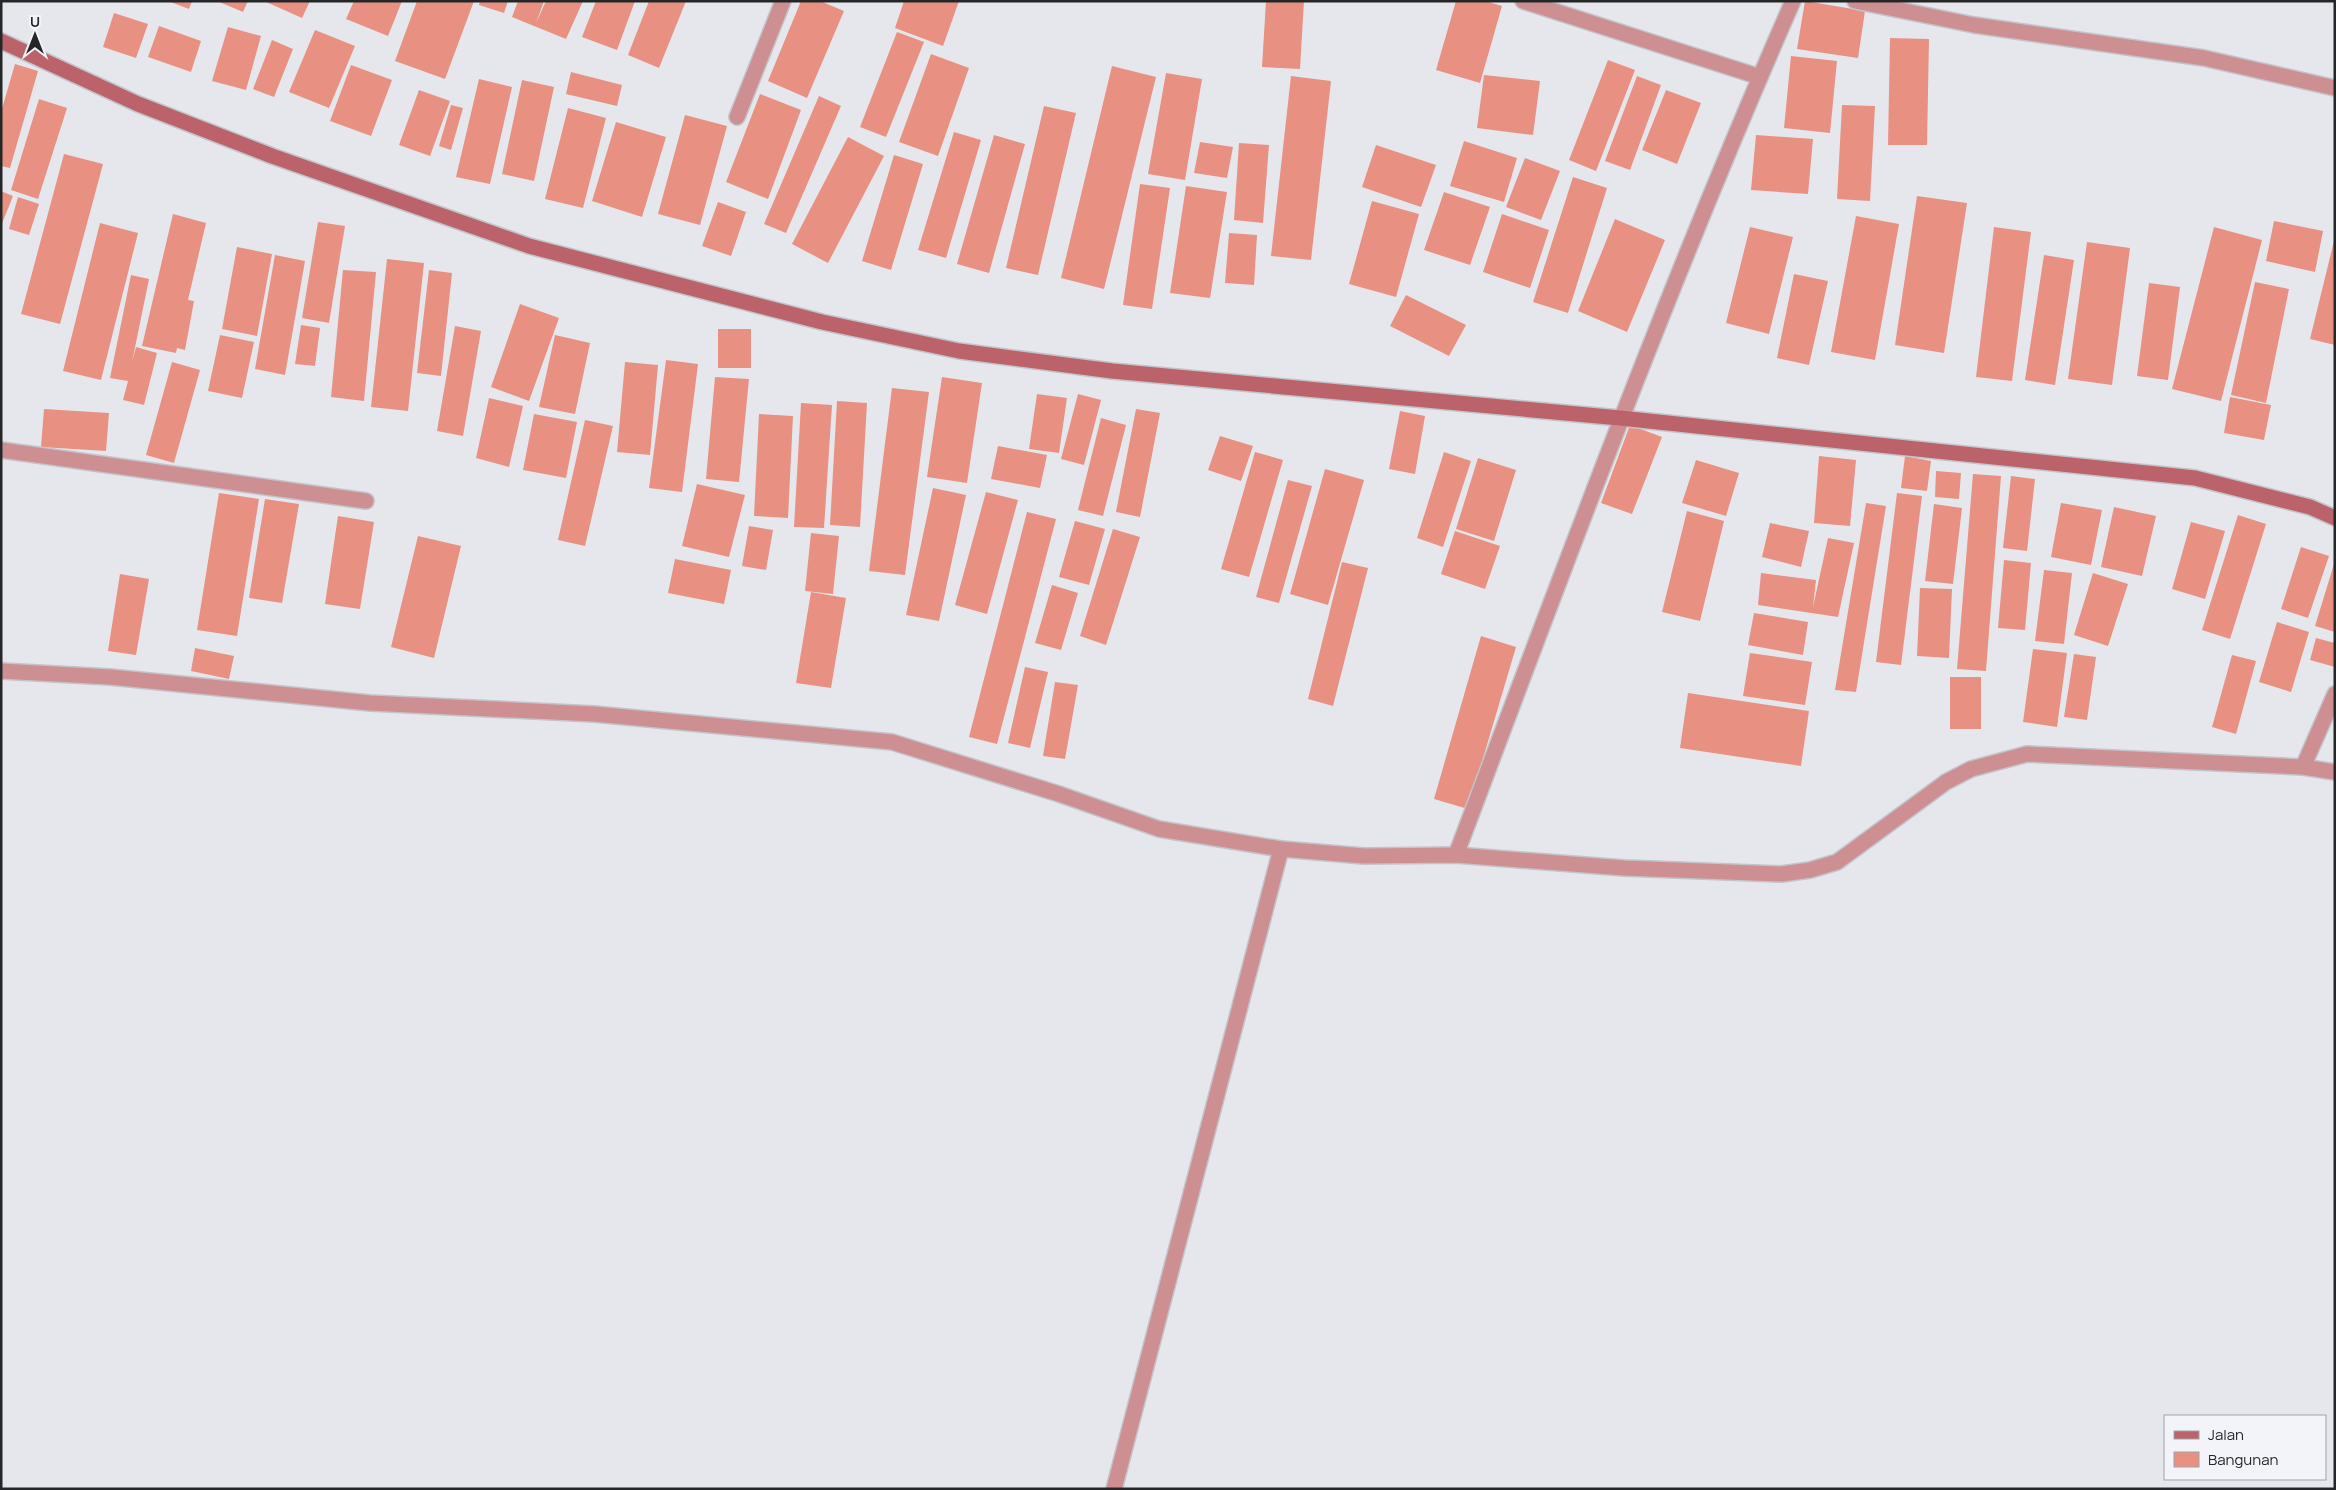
<svg xmlns="http://www.w3.org/2000/svg" width="2336" height="1490" font-family="Manrope,sans-serif">
  <rect width="100%" height="100%" fill="#e6e7ed"/>
  <g fill="#e89182">
    <path d="M168,1h24l-3,8z"/>
    <path d="M217,1h31l-5,11z"/>
    <path d="M264,1h46l-8,17z"/>
    <path d="M354,1h48l-14,35 -42,-17z"/>
    <path d="M417,1h57l-29,78 -50,-18z"/>
    <path d="M480,1h28l-4,12 -25,-8z"/>
    <path d="M518,1h26l-8,22 10,-22h37l-17,38 -54,-22z"/>
    <path d="M596,1h39l-18,49 -35,-13z"/>
    <path d="M649,1h37l-27,67 -31,-13z"/>
    <path d="M801,1h19l24,10 -37,87 -39,-17z"/>
    <path d="M904,1h55l-16,45 -48,-18z"/>
    <path d="M1266,1h38l-4,68 -38,-2z"/>
    <path d="M1456,1h29l17,5 -22,77 -44,-13z"/>
    <path d="M1805,1l60,10 -7,47 -61,-9z"/>
    <path d="M114,13l34,11 -12,34 -33,-11z"/>
    <path d="M159,26l42,15 -10,31 -43,-15z"/>
    <path d="M228,27l33,9 -15,54 -34,-9z"/>
    <path d="M315,30l40,16 -26,62 -40,-16z"/>
    <path d="M897,32l27,10 -38,95 -26,-10z"/>
    <path d="M1890,38l39,1 -2,106h-39z"/>
    <path d="M272,40l21,9 -19,48 -21,-8z"/>
    <path d="M931,54l38,14 -31,88 -39,-14z"/>
    <path d="M1791,56l46,5 -7,72 -46,-5z"/>
    <path d="M1608,60l27,10 -39,101 -27,-11z"/>
    <path d="M15,64l23,7 -28,97 -9,-2v-54z"/>
    <path d="M351,65l41,15 -21,56 -41,-15z"/>
    <path d="M1112,66l44,11 -52,212 -43,-11z"/>
    <path d="M571,72l51,13 -5,21 -51,-12z"/>
    <path d="M1166,73l36,6 -17,101 -37,-6z"/>
    <path d="M1484,75l56,6 -7,54 -56,-7z"/>
    <path d="M1291,76l40,5 -20,179 -40,-4z"/>
    <path d="M1637,76l24,9 -31,85 -25,-9z"/>
    <path d="M479,79l33,8 -22,97 -34,-7z"/>
    <path d="M522,80l32,7 -20,94 -32,-7z"/>
    <path d="M419,90l31,11 -20,55 -31,-11z"/>
    <path d="M1666,90l35,13 -24,61 -35,-14z"/>
    <path d="M760,94l41,16 -33,89 -42,-17z"/>
    <path d="M819,96l22,10 -55,127 -22,-9z"/>
    <path d="M39,99l28,9 -29,91 -27,-9z"/>
    <path d="M451,105l12,3 -12,42 -12,-4z"/>
    <path d="M1842,105l33,1 -5,95 -33,-2z"/>
    <path d="M1044,106l32,7 -38,162 -32,-7z"/>
    <path d="M568,108l38,10 -23,90 -38,-9z"/>
    <path d="M685,115l42,11 -27,99 -42,-11z"/>
    <path d="M616,122l50,15 -24,80 -50,-16z"/>
    <path d="M954,132l27,8 -35,118 -28,-8z"/>
    <path d="M994,135l31,9 -36,129 -32,-9z"/>
    <path d="M1756,135l57,4 -5,55 -57,-4z"/>
    <path d="M848,137l36,19 -56,107 -36,-19z"/>
    <path d="M1464,141l53,17 -13,44 -54,-16z"/>
    <path d="M1200,142l33,5 -6,31 -33,-5z"/>
    <path d="M1239,143l30,2 -6,78 -29,-3z"/>
    <path d="M1376,145l60,20 -15,42 -59,-20z"/>
    <path d="M64,154l39,10 -43,160 -39,-10z"/>
    <path d="M894,155l29,9 -32,106 -29,-9z"/>
    <path d="M1525,158l35,13 -19,49 -35,-13z"/>
    <path d="M1573,177l34,11 -39,125 -35,-11z"/>
    <path d="M1140,184l30,4 -18,121 -29,-4z"/>
    <path d="M1186,186l41,6 -17,106 -40,-5z"/>
    <path d="M1,191l12,5 -12,30z"/>
    <path d="M1444,192l46,15 -20,58 -46,-15z"/>
    <path d="M1917,196l50,7 -23,150 -49,-8z"/>
    <path d="M18,197l21,7 -10,31 -20,-6z"/>
    <path d="M1372,201l47,13 -23,83 -47,-13z"/>
    <path d="M718,202l28,10 -15,44 -29,-10z"/>
    <path d="M173,214l33,9 -18,77 6,1 -9,49 -8,-2 -1,5 -34,-7z"/>
    <path d="M1502,214l47,16 -19,58 -47,-16z"/>
    <path d="M1856,216l43,8 -24,136 -44,-8z"/>
    <path d="M1615,219l50,21 -38,92 -49,-21z"/>
    <path d="M2274,221l49,10 -8,41 -49,-11z"/>
    <path d="M318,222l27,4 -16,97 -27,-5z"/>
    <path d="M100,223l38,10 -37,147 -38,-9z"/>
    <path d="M1750,227l43,10 -24,97 -43,-11z"/>
    <path d="M1994,227l37,5 -19,149 -36,-4z"/>
    <path d="M2214,227l48,13 -41,161 -49,-12z"/>
    <path d="M1229,233l28,2 -3,50 -29,-2z"/>
    <path d="M2334,241h1v104l-25,-6z"/>
    <path d="M2087,242l43,6 -18,137 -44,-6z"/>
    <path d="M237,247l35,7 -15,82 -35,-7z"/>
    <path d="M275,255l30,6 -20,114 -30,-6z"/>
    <path d="M2044,255l30,5 -19,125 -30,-5z"/>
    <path d="M387,259l37,4 -16,148 -37,-4z"/>
    <path d="M343,270l33,2 -12,129 -33,-4z"/>
    <path d="M429,270l23,3 -11,103 -24,-3z"/>
    <path d="M1794,274l34,7 -19,84 -32,-7z"/>
    <path d="M131,275l18,4 -17,83 4,-15 21,6 -13,52 -21,-5 5,-19 -18,-3z"/>
    <path d="M2255,282l34,7 -23,114 -35,-8z"/>
    <path d="M2149,283l31,4 -12,93 -31,-4z"/>
    <path d="M1406,295l60,30 -17,31 -59,-30z"/>
    <path d="M520,304l39,14 -30,83 -38,-14z"/>
    <path d="M301,325l19,3 -5,38 -20,-2z"/>
    <path d="M455,326l26,5 -18,105 -26,-5z"/>
    <rect x="718" y="329" width="33" height="39"/>
    <path d="M220,335l34,7 -12,56 -34,-7z"/>
    <path d="M555,335l35,8 -15,71 -36,-7z"/>
    <path d="M666,360l32,4 -16,128 -33,-4z"/>
    <path d="M172,362l28,8 -26,93 -28,-8z"/>
    <path d="M625,362l33,3 -8,90 -33,-3z"/>
    <path d="M715,377l34,2 -10,103 -33,-3z"/>
    <path d="M942,377l40,6 -15,100 -40,-6z"/>
    <path d="M892,388l37,4 -24,183 -36,-4z"/>
    <path d="M1037,394l30,4 -8,55 -30,-4z"/>
    <path d="M1078,394l23,6 -17,65 -23,-6z"/>
    <path d="M2230,397l41,8 -7,35 -40,-7z"/>
    <path d="M489,398l34,8 -14,61 -33,-9z"/>
    <path d="M837,401l30,2 -7,124 -30,-2z"/>
    <path d="M801,403l31,2 -8,123 -30,-1z"/>
    <path d="M44,409l65,4 -3,38 -65,-4z"/>
    <path d="M1136,409l24,4 -20,104 -24,-5z"/>
    <path d="M1400,411l25,5 -10,58 -26,-5z"/>
    <path d="M534,414l43,8 -11,56 -43,-8z"/>
    <path d="M759,414l34,2 -5,102 -34,-2z"/>
    <path d="M1101,418l25,7 -23,91 -25,-6z"/>
    <path d="M585,420l28,6 -28,120 -27,-6z"/>
    <path d="M1630,425l32,12 -30,77 -31,-11z"/>
    <path d="M1220,436l33,10 -12,35 -33,-11z"/>
    <path d="M998,446l49,9 -7,33 -49,-9z"/>
    <path d="M1255,452l28,8 -34,117 -28,-8z"/>
    <path d="M1444,452l27,9 -28,86 -26,-9z"/>
    <path d="M1819,456l37,4 -6,66 -36,-3z"/>
    <path d="M1905,456l26,5 -4,30 -26,-3z"/>
    <path d="M1478,458l38,12 -22,71 -38,-12z"/>
    <path d="M1696,460l43,13 -13,43 -44,-13z"/>
    <path d="M1325,469l39,11 -36,125 -38,-11z"/>
    <path d="M1936,471l25,2 -2,26 -24,-2z"/>
    <path d="M1973,474l28,2 -15,195 -29,-2z"/>
    <path d="M2011,476l24,3 -8,72 -24,-3z"/>
    <path d="M1288,480l24,6 -33,117 -23,-6z"/>
    <path d="M697,484l48,11 -16,62 -47,-11z"/>
    <path d="M933,488l33,7 -27,126 -33,-6z"/>
    <path d="M986,492l32,8 -31,114 -32,-9z"/>
    <path d="M219,493l40,6 -22,137 -40,-6z"/>
    <path d="M1897,493l25,3 -21,169 -25,-3z"/>
    <path d="M265,499l34,5 -17,99 -33,-5z"/>
    <path d="M1866,503l20,3 -30,186 -21,-2z"/>
    <path d="M2061,503l41,7 -11,55 -40,-8z"/>
    <path d="M1934,504l28,4 -9,76 -28,-3z"/>
    <path d="M2114,507l42,9 -14,60 -41,-9z"/>
    <path d="M1687,511l37,10 -24,100 -38,-9z"/>
    <path d="M1027,512l29,7 -59,225 -28,-7z"/>
    <path d="M2238,515l28,9 -36,115 -28,-9z"/>
    <path d="M338,516l36,6 -14,87 -35,-5z"/>
    <path d="M1075,521l30,8 -16,56 -30,-8z"/>
    <path d="M2191,522l34,9 -20,68 -33,-10z"/>
    <path d="M1770,523l39,8 -8,36 -39,-10z"/>
    <path d="M749,526l24,4 -7,40 -24,-4z"/>
    <path d="M1113,529l27,8 -34,108 -26,-9z"/>
    <path d="M1455,531l45,15 -15,43 -44,-15z"/>
    <path d="M811,533l28,3 -6,58 -28,-3z"/>
    <path d="M418,536l43,10 -27,112 -43,-11z"/>
    <path d="M1828,538l26,5 -16,74 -80,-12 3,-32 55,7 -3,27z"/>
    <path d="M2301,547l28,9 -21,62 -27,-9z"/>
    <path d="M675,559l56,11 -7,34 -56,-11z"/>
    <path d="M2004,560l27,3 -6,67 -27,-2z"/>
    <path d="M1342,562l26,6 -35,138 -25,-7z"/>
    <path d="M2334,564h1v68l-20,-6z"/>
    <path d="M2044,570l28,3 -8,71 -29,-3z"/>
    <path d="M2093,573l35,11 -20,62 -34,-11z"/>
    <path d="M120,574l29,5 -13,76 -28,-4z"/>
    <path d="M1052,585l26,8 -17,57 -26,-7z"/>
    <path d="M1920,588l32,1 -3,69 -32,-2z"/>
    <path d="M811,592l35,6 -15,90 -35,-5z"/>
    <path d="M1754,613l54,9 -5,33 -55,-10z"/>
    <path d="M2277,622l32,10 -18,60 -32,-10z"/>
    <path d="M1481,636l35,11 -48,162 -34,-10z"/>
    <path d="M2316,638l19,5v24l-25,-7z"/>
    <path d="M195,648l39,8 -5,23 -38,-8z"/>
    <path d="M2033,649l34,4 -10,74 -34,-5z"/>
    <path d="M1750,653l62,9 -7,43 -62,-9z"/>
    <path d="M2074,654l22,3 -9,63 -23,-3z"/>
    <path d="M2232,655l24,6 -20,73 -24,-7z"/>
    <path d="M1025,667l23,5 -18,76 -22,-5z"/>
    <rect x="1950" y="677" width="31" height="52"/>
    <path d="M1055,682l23,3 -13,74 -22,-3z"/>
    <path d="M1688,693l121,18 -8,55 -121,-18z"/>
  </g>
  <g fill="none" stroke-linecap="round" stroke-linejoin="round">
    <defs>
      <g id="street">
        <path d="M1523,1l237,76"/>
        <path d="M1855,1l119,24 230,33 131,30"/>
        <path d="M737,117l46,-116"/>
        <path d="M1,450l365,51"/>
        <path d="M1,671l109,6 260,26 224,11 298,28 167,52 100,35 122,20 83,7 92,-1 168,13 158,6 28,-4 27,-8 109,-80 25,-13 56,-15 276,13 32,5"/>
        <path d="M2303,767l32,-73"/>
        <path d="M1456,855c108,-287 214,-574 337,-854"/>
        <path d="M1114,1489l167,-640"/>
      </g>
      <path id="secondary" d="M1,41l137,63 134,52 257,90 293,76 137,29 153,20 508,47 575,60 115,29 25,11"/>
    </defs>
    <use href="#street" stroke="#c3c4ca" stroke-width="18"/>
    <use href="#secondary" stroke="#c3c4ca" stroke-width="18"/>
    <use href="#street" stroke="#ce8f93" stroke-width="15"/>
    <use href="#secondary" stroke="#bc626a" stroke-width="15"/>
  </g>
  <rect width="2336" height="1490" fill="none" stroke="#252628" stroke-width="5"/>
  <rect x="2164" y="1415" width="162" height="65" fill="#f3f4fa" stroke="#a1a2a6"/>
  <rect x="2174" y="1431" width="25" height="8" fill="#bc626a" stroke="#a1a2a6"/>
  <text x="2208" y="1440" font-size="15" fill="#252628">Jalan</text>
  <rect x="2174" y="1452" width="25" height="15" fill="#e89182" stroke="#a1a2a6"/>
  <text x="2208" y="1465" font-size="15" fill="#252628">Bangunan</text>
  <g transform="translate(35 35)" stroke="#f3f4fa" stroke-width="4" paint-order="stroke">
  <path d="M0-4L9 19L0 12L-9 19Z" fill="#252628"/>
  <text y="-8" font-size="14" font-weight="bold" text-anchor="middle" fill="#252628">U</text>
  </g>
</svg>
